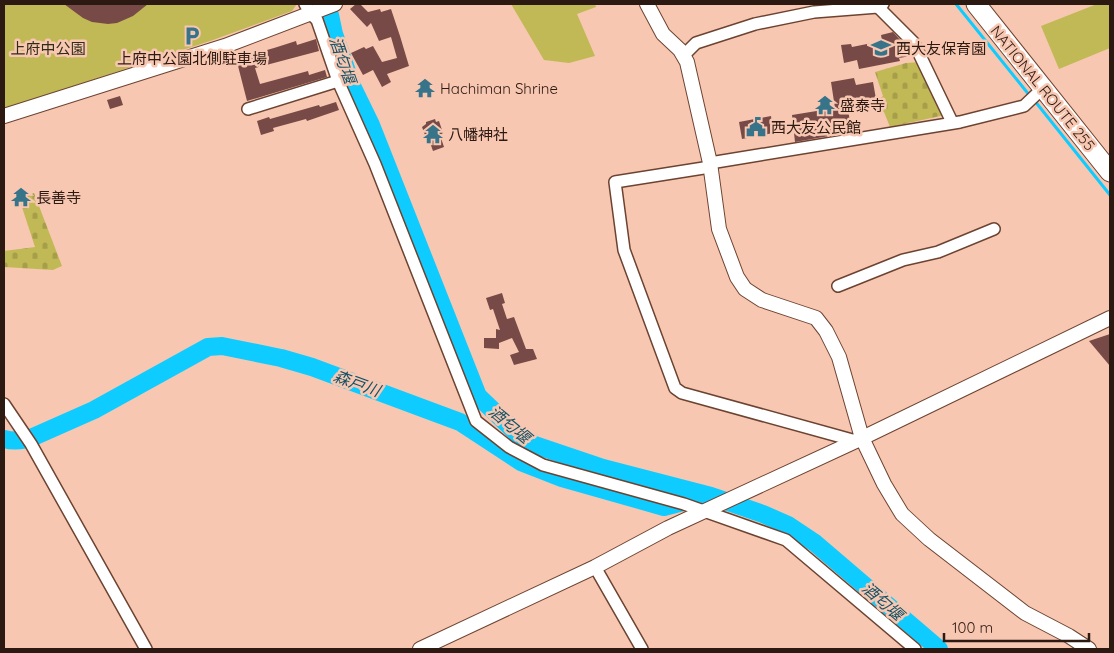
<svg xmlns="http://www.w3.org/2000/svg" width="1114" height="653" font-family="Quicksand,'Noto Sans JP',sans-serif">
  <defs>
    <pattern id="cemetery-stones" width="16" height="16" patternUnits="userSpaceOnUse" patternTransform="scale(1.25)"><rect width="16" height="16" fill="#c1b955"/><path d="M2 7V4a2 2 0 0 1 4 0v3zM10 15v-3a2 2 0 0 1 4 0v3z" fill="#a69e49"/></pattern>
  </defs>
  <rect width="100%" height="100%" fill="#f8c7b1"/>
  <g fill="url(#cemetery-stones)">
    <path d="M920,62l25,53 -55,12 -6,-15h-6l-1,-11 6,-5 -8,-24 31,-9z"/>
    <path d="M34,193l28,73 -9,4 -49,-3v-16l31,-4 -16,-49z"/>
  </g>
  <g fill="#c1b955">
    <path d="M4,4h293l-5,7 -79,29 -209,69z"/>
    <path d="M511,4h84l1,3 -19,7 18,42 -26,7 -25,-3z"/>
    <path d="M1097,4h13v44l-51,21 -18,-43z"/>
  </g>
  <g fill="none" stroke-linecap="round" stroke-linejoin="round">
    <g stroke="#0eccff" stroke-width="3">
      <path d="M956,4l74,92"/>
      <path d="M1034,100l76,95"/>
    </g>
    <g stroke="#0eccff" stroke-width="18">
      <path d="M324,4l6,11 4,19 18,52 19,39 107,271 48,46 77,26 108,28 52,18 25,11 27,18 124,106"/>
      <path d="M4,439c11,3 19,2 29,-2l61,-27 114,-63 14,-1 59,12 31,9 148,55 61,40 41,16 102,29 27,-7"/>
    </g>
  </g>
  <g fill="#784a47">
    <path d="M64,4h84l-15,12 -16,7 -9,1 -16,-2 -9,-4z"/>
    <path d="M356,4h4l8,8 12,-3 1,3 10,-3 9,27 9,30 -22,8 4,8 -9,5 -9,-17 -10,5 -12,-22 13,-6 2,2 7,-3 9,16 15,-4 -6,-21 -12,4 -8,-18 -4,4 -17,-18z"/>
    <path d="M893,32l9,10 1,5h5l3,9 -12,2 1,3 -41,8 -2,-9 -13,3 -3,-18 10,-1 1,3 30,-6 -1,-6z"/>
    <path d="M316,39l3,12 -64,17 5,16 48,-13 1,4 16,-5 2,7 -80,24 -10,-39 24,-7 -1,-3 14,-4 22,-7 1,4z"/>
    <path d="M854,78l2,7 17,-3 3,17 -17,3 1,6 -12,2 4,22 -57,10 -3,-27 43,-7 -4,-26z"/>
    <path d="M120,96l3,9 -13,4 -3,-9z"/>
    <path d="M336,102l3,8 -32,11 -1,-2 -33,9 1,3 -13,4 -4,-14 12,-4 1,2 49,-14 1,2z"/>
    <path d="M771,116l2,17 -31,6 -3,-17z"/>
    <path d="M435,119l1,3 3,-1 4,12 -3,2 4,12 -11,4 -5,-14 -2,1 -4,-11 4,-3v-2z"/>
    <path d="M502,293l3,10 -3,1 5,15 7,-2 12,32h7l4,10 -23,6 -4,-10 9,-3 -7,-14 -13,5v6l-15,-1v-10h12v-9l4,1 -7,-21 -3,1 -4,-12z"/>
    <path d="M1110,334v32l-21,-25z"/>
  </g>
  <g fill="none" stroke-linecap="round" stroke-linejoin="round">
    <defs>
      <g id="minor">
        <path d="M305,4l5,9 7,7 21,61 37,83 101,257 33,26 34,18 141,39 102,36 129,109"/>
        <path d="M878,7l36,36 38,79"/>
        <path d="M684,55l12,-12 59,-19 59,-12 64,-5 5,-3"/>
        <path d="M248,109l90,-28"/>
        <path d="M710,163l250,-41 64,-16 19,-18"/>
        <path d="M710,167l-95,15 9,68 51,138 7,5 174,48"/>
        <path d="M838,286l65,-26 35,-8 56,-23"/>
        <path d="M4,404l27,40 115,205"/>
        <path d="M595,567l47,82"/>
      </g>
      <g id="tertiary">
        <path d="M647,4l16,30 17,16 7,12 23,101 9,66 18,48 8,12 17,11 54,18 10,13 13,26 23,81 22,46 18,30 27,25 96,74 44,23 20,13"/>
        <path d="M4,116l221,-70 110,-42"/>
        <path d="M420,649l175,-82 73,-39 188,-87 254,-123"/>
      </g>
      <path id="trunk" d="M976,4l134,168"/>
    </defs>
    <use href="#minor" stroke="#6c4331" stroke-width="14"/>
    <use href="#tertiary" stroke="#6c4331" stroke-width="16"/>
    <use href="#trunk" stroke="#6c4331" stroke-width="21"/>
    <use href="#minor" stroke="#fff" stroke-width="11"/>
    <use href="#tertiary" stroke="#fff" stroke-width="14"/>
    <use href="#trunk" stroke="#fff" stroke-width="19"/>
  </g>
  <defs>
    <symbol id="parking-bare" viewBox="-9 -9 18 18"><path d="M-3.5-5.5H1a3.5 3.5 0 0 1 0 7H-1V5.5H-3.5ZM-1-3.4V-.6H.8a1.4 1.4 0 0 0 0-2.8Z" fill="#37748a" stroke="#f8c7b1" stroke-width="2.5" paint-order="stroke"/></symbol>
    <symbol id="school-bare" viewBox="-9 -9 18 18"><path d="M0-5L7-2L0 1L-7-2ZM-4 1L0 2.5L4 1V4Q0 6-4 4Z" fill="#37748a" stroke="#f8c7b1" stroke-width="2.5" paint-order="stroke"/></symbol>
    <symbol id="temple-bare" viewBox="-9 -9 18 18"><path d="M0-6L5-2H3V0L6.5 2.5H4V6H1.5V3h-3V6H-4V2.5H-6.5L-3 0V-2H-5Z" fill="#37748a" stroke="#f8c7b1" stroke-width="2.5" paint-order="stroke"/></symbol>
    <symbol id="civic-bare" viewBox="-9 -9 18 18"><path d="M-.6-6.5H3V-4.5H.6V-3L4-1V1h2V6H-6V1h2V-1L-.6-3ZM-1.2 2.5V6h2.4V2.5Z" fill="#37748a" stroke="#f8c7b1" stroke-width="2.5" paint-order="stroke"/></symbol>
  </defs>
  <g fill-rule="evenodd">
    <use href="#parking-bare" x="178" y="22" width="28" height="28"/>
    <use href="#school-bare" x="867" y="34" width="28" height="28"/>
    <use href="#temple-bare" x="411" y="74" width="28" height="28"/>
    <use href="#temple-bare" x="811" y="91" width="28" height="28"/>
    <use href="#civic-bare" x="742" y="113" width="28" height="28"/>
    <use href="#temple-bare" x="419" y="120" width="28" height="28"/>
    <use href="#temple-bare" x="7" y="183" width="28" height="28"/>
  </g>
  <g text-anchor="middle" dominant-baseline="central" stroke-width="5" stroke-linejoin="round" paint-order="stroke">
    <g font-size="15" fill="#2e2c17" stroke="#f8c7b1">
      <text x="48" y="48">上府中公園</text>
    </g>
    <g font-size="15" fill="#2b1912" stroke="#f8c7b1" text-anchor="start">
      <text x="896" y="48">西大友保育園</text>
      <text x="192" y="58" text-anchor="middle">上府中公園北側駐車場</text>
      <text x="440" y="88">Hachiman Shrine</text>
      <text x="840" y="105">盛泰寺</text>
      <text x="771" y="127">西大友公民館</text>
      <text x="448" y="134">八幡神社</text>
      <text x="36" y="197">長善寺</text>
    </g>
    <g font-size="15" fill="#2b1912" stroke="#f8c7b1">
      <text transform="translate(1043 88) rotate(51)">NATIONAL ROUTE 255</text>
    </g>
    <g font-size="16" font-style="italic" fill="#115267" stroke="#f8c7b1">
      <text transform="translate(343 60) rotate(71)">酒匂堰</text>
      <text transform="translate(357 383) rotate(20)">森戸川</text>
      <text transform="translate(510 424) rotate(40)">酒匂堰</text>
      <text transform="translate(883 601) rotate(41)">酒匂堰</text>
    </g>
  </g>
  <rect width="1114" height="653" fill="none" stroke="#2b1912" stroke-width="10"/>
  <path d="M944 633v8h145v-8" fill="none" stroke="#2b1912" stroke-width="2.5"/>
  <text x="952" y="633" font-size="15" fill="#2b1912" stroke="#f8c7b1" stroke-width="4" paint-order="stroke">100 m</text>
</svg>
